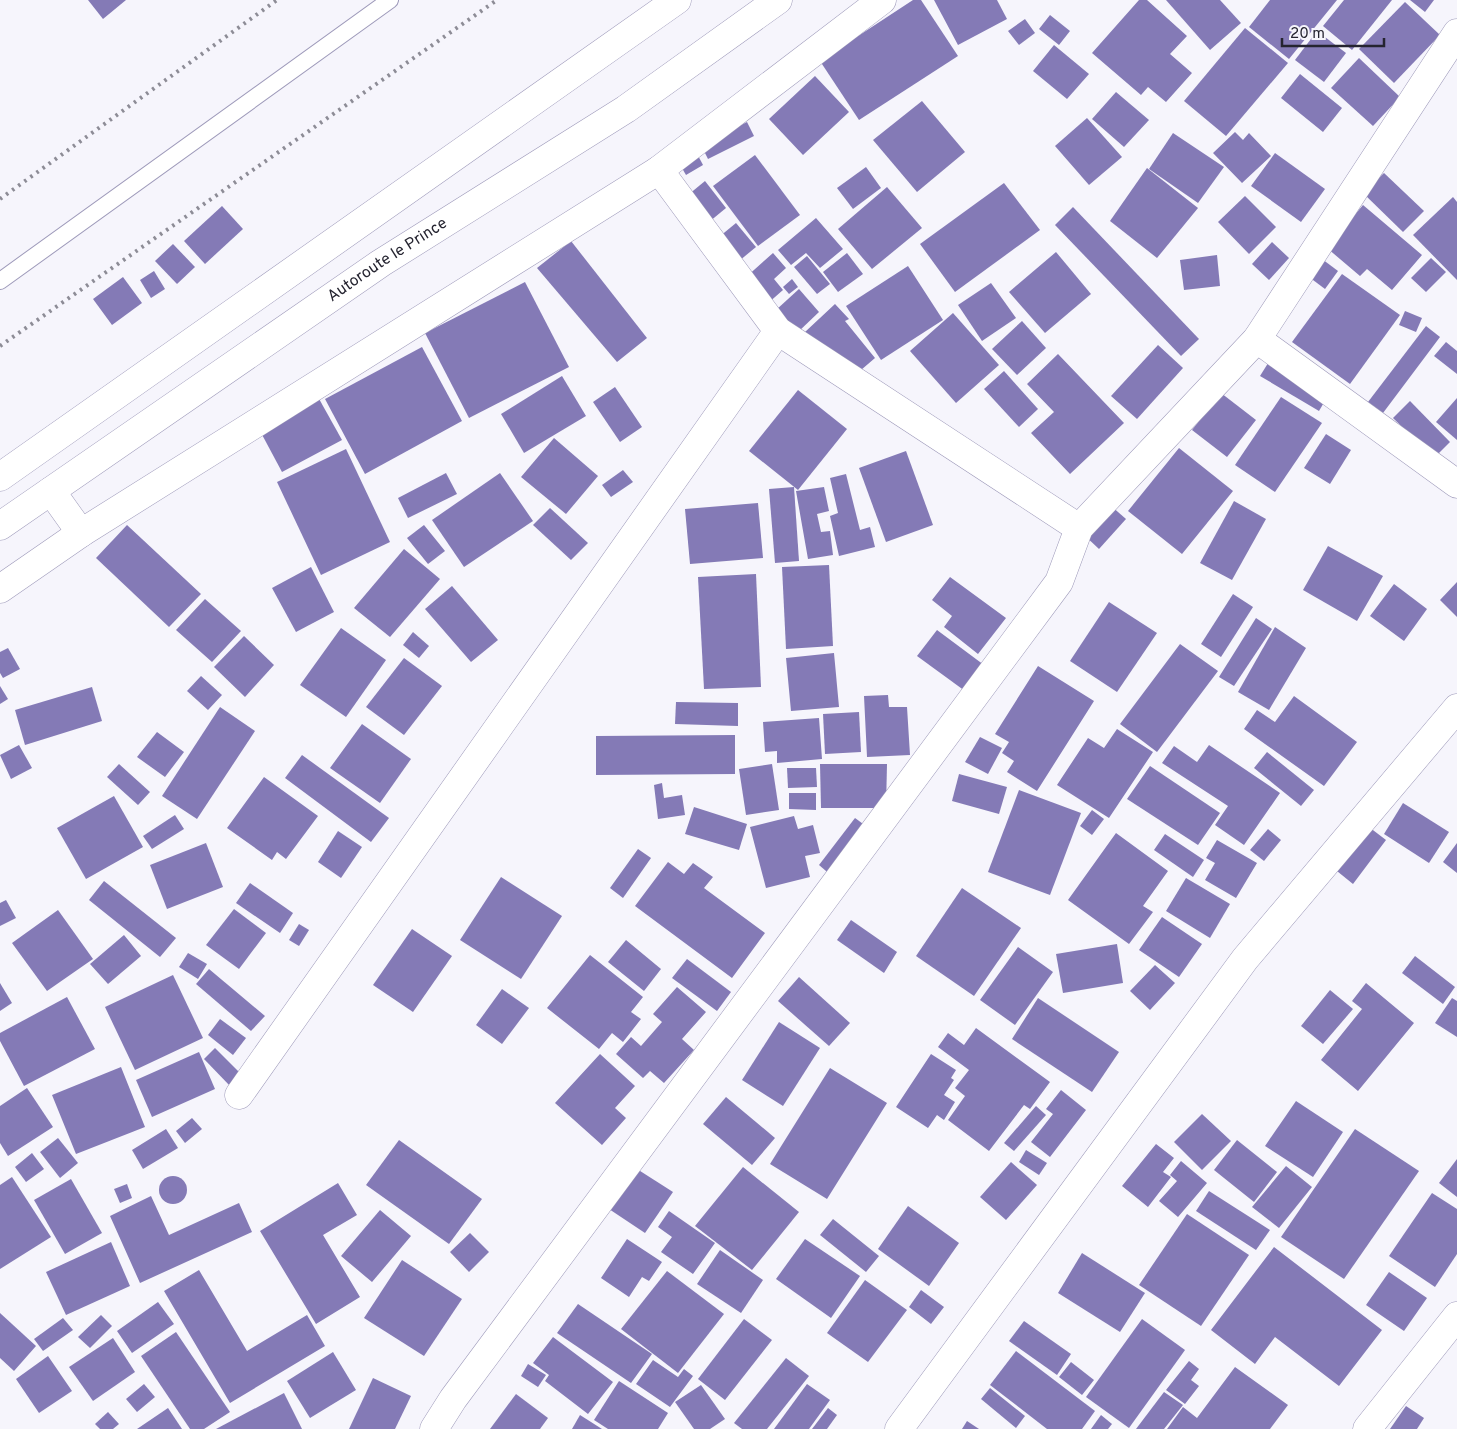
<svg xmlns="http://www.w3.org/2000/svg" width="1457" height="1429" font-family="Overpass,sans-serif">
  <rect width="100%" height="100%" fill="#f6f5fc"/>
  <g fill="#847ab6">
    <path d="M88,0h38l-23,19z"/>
    <path d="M913,0h8l37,56 -99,64 -39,-59z"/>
    <path d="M934,0h63l10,19 -49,26z"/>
    <path d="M1139,0h8l40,36 -17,18 22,19 -26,29 -18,-15 -7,8 -49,-42z"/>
    <path d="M1166,0h54l21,23 -31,27z"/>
    <path d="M1270,0h67l-48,59 -40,-32z"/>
    <path d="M1344,0h48l-40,50 -29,-24z"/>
    <path d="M1410,0h24l-9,12z"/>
    <path d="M1405,2l35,33 -46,48 -35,-34z"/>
    <path d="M1050,15l20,16 -11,14 -20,-16z"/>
    <path d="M1025,19l10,14 -16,12 -11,-14z"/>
    <path d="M1245,28l43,35 -62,73 -42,-35z"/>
    <path d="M1317,31l29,22 -22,29 -29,-22z"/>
    <path d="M1054,45l35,29 -22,25 -34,-28z"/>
    <path d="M1359,58l41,39 -27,29 -42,-38z"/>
    <path d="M1300,74l42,34 -19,24 -42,-34z"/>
    <path d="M815,76l34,36 -46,43 -34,-36z"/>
    <path d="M1116,92l33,28 -25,27 -32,-28z"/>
    <path d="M922,101l43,51 -48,40 -44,-52z"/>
    <path d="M1087,118l35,39 -33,28 -34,-39z"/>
    <path d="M747,122l7,14 -46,23 -7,-14z"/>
    <path d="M1235,132l8,8 6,-7 22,23 -29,27 -29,-30z"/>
    <path d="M1173,133l51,34 -26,36 -49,-34z"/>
    <path d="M693,146l10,19 -17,10 -11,-19z"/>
    <path d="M1275,153l50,36 -24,33 -50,-36z"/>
    <path d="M755,155l45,60 -42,31 -45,-60z"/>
    <path d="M866,167l15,21 -28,21 -16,-21z"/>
    <path d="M1147,168l51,40 -41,50 -47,-37z"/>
    <path d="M1384,173l40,38 -21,21 -40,-39z"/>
    <path d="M705,181l21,27 -17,14 -21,-27z"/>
    <path d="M1004,183l36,47 -85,62 -35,-48z"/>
    <path d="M887,187l35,41 -50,41 -34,-40z"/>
    <path d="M1245,196l31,31 -27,27 -31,-32z"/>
    <path d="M1453,197l4,5v78l-44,-45z"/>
    <path d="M1363,205l59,50 -30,35 -25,-21 -7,7 -33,-28z"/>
    <path d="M222,206l21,23 -38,35 -21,-23z"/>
    <path d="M1073,207l126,132 -18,17 -126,-131z"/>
    <path d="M816,218l27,31 -23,19 -14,-15 -15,12 -13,-15z"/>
    <path d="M736,223l20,24 -17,14 -20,-24z"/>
    <path d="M571,241l76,97 -30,24 -80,-94z"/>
    <path d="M1272,242l17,16 -20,22 -17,-16z"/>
    <path d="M173,244l22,23 -18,17 -22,-23z"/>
    <path d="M1056,252l35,42 -46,39 -36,-41z"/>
    <path d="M773,253l13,15 -12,11 9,11 -16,14 -22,-26z"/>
    <path d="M847,253l16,21 -25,18 -15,-20z"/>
    <path d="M1217,255l3,31 -36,4 -4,-30z"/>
    <path d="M807,256l23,28 -13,10 -23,-27z"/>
    <path d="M1431,258l15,14 -20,20 -15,-14z"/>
    <path d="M1322,259l16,12 -13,18 -16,-12z"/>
    <path d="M908,266l35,54 -62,40 -35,-54z"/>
    <path d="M154,271l11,18 -14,9 -11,-18z"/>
    <path d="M1342,274l58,41 -50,69 -58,-42z"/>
    <path d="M123,277l19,26 -30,22 -19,-26z"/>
    <path d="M792,279l6,8 -9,7 -6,-7z"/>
    <path d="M525,282l44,85 -100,51 -44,-85z"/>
    <path d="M991,283l25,35 -34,23 -24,-36z"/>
    <path d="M799,289l20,23 -22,21 -21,-23z"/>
    <path d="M835,304l14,15 -4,2 30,37 -21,18 -15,-8 -34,-36z"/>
    <path d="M1405,311l17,7 -6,14 -17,-7z"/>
    <path d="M953,313l46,52 -43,38 -46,-52z"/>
    <path d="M1022,321l24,27 -29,27 -25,-26z"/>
    <path d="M1426,326l14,11 -57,76 -15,-11z"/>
    <path d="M1446,342l11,9v23l-23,-18z"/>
    <path d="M1158,345l25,23 -46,51 -26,-23z"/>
    <path d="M422,347l40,74 -97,53 -40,-75z"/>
    <path d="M1058,354l66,69 -54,51 -39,-41 23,-21 -27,-28z"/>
    <path d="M1270,360l59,34 -10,17 -59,-35z"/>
    <path d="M1004,371l34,38 -19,18 -35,-38z"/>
    <path d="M562,376l24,40 -62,37 -23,-39z"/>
    <path d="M615,387l27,40 -22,15 -27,-40z"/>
    <path d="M798,390l49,39 -49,61 -49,-39z"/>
    <path d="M1221,393l35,27 -29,37 -35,-27z"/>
    <path d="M318,397l24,43 -60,32 -23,-43z"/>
    <path d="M1281,397l41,26 -47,69 -40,-27z"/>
    <path d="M1457,398v42l-21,-18z"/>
    <path d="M1410,401l40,41 -16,16 -41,-40z"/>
    <path d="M1326,434l25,16 -21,34 -26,-16z"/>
    <path d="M554,438l44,38 -32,38 -45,-37z"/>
    <path d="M1179,448l54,43 -51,63 -54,-43z"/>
    <path d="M346,449l44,93 -69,33 -44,-93z"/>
    <path d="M906,451l27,74 -47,17 -27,-74z"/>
    <path d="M623,470l10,12 -22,15 -9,-12z"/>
    <path d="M446,473l11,21 -49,24 -10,-20z"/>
    <path d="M500,473l33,48 -69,46 -32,-47z"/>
    <path d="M846,474l14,56 10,-3 5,20 -36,9 -9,-40 8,-3 -8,-35z"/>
    <path d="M794,487l5,74 -24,2 -6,-74z"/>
    <path d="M824,487l5,24 -12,3 4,18 9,-1 3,24 -25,4 -12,-68z"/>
    <path d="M1234,501l32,18 -34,61 -32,-17z"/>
    <path d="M758,503l5,55 -73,6 -5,-55z"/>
    <path d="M1110,505l16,14 -27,30 -16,-15z"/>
    <path d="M550,508l38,35 -17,17 -38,-35z"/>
    <path d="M127,525l74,69 -32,33 -73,-69z"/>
    <path d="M424,525l21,26 -17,13 -21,-26z"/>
    <path d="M1328,546l55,30 -26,45 -54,-31z"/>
    <path d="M404,549l36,30 -50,58 -36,-29z"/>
    <path d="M829,565l4,81 -47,3 -4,-82z"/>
    <path d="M311,567l23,45 -38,20 -24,-44z"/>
    <path d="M756,574l5,113 -57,2 -6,-112z"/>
    <path d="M950,577l56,41 -28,36 -34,-27 8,-11 -20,-16z"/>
    <path d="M1457,582v35l-17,-17z"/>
    <path d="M1394,584l33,25 -23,32 -34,-25z"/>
    <path d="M452,586l46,54 -27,22 -46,-53z"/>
    <path d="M1233,594l20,13 -32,50 -20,-13z"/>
    <path d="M205,599l36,32 -29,31 -36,-32z"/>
    <path d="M1109,602l48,31 -40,59 -47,-31z"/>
    <path d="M1256,618l16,11 -38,57 -15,-9z"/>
    <path d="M1275,627l31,21 -37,62 -31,-18z"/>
    <path d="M341,628l45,32 -40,57 -46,-32z"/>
    <path d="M937,630l47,35 -19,26 -48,-35z"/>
    <path d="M413,632l16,14 -10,12 -16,-13z"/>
    <path d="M244,636l30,29 -29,32 -31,-30z"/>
    <path d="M1180,644l38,27 -61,81 -37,-28z"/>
    <path d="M8,648l12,21 -17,9 -3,-5v-21z"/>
    <path d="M834,653l5,54 -48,4 -5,-53z"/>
    <path d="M404,658l38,28 -38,49 -38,-28z"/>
    <path d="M1038,666l56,35 -57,90 -30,-19 7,-11 -12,-8 7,-11 -14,-8z"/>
    <path d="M201,676l21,19 -14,15 -21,-19z"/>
    <path d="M0,686l8,13 -8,5z"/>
    <path d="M92,687l10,34 -77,24 -10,-35z"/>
    <path d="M888,695l1,12h18l3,48 -43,2 -3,-61z"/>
    <path d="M1294,696l63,46 -33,44 -80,-57 13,-19 18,12z"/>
    <path d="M676,702l62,1v23l-63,-2z"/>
    <path d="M220,707l35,24 -58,88 -35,-23z"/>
    <path d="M859,712l2,40 -36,2 -2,-40z"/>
    <path d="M819,718l3,41 -45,4v-12l-12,1 -2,-30z"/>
    <path d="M362,724l49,35 -31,44 -50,-35z"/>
    <path d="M1117,729l36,23 -44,66 -52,-33 31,-47 16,10z"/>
    <path d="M157,732l27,20 -19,25 -28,-20z"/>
    <path d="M735,735v39l-139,1v-39z"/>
    <path d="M980,737l22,11 -14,26 -23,-12z"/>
    <path d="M19,745l13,23 -21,11 -11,-24z"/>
    <path d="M1209,745l71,48 -36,52 -29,-20 13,-19 -66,-43 12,-17 23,16z"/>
    <path d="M1267,752l47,38 -13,16 -47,-38z"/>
    <path d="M302,755l87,63 -18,24 -86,-64z"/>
    <path d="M119,764l31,28 -12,13 -31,-28z"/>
    <path d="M772,764l7,46 -33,5 -7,-46z"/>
    <path d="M820,764h67l-1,44h-65z"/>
    <path d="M1150,766l70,47 -22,32 -71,-46z"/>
    <path d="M787,768h29l1,19 -29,1z"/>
    <path d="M959,774l48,13 -8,27 -47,-13z"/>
    <path d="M264,777l54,39 -32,43 -9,-7 -5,8 -45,-32z"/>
    <path d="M662,783l2,15 18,-3 3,20 -27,4 -4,-34z"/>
    <path d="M1019,790l62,23 -31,82 -62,-23z"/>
    <path d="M789,793h27v17l-27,-1z"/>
    <path d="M114,796l29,51 -57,32 -29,-51z"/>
    <path d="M1403,803l46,29 -20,31 -45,-29z"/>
    <path d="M694,807l53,17 -8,26 -54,-16z"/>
    <path d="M1092,810l12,9 -12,16 -12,-9z"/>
    <path d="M175,815l9,14 -32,20 -9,-13z"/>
    <path d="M794,816l4,13 15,-4 7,28 -15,3 5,21 -44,11 -16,-61z"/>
    <path d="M855,818l15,11 -37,48 -14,-12z"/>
    <path d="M1365,824l21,16 -33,44 -21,-17z"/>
    <path d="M1268,829l13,11 -17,21 -14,-11z"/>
    <path d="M338,831l24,16 -21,31 -23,-16z"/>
    <path d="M1116,833l52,38 -25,35 10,6 -24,32 -61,-44z"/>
    <path d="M1165,834l39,26 -11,17 -39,-27z"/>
    <path d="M1217,840l40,23 -21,35 -31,-18 10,-17 -9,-5z"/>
    <path d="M206,843l17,44 -56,22 -17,-44z"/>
    <path d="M1457,843v30l-14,-11z"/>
    <path d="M638,849l13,9 -28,40 -13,-10z"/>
    <path d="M668,862l16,12 9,-11 20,14 -9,11 61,45 -33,45 -97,-72z"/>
    <path d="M501,877l61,39 -41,63 -61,-39z"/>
    <path d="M1186,878l44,26 -20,34 -44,-27z"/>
    <path d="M104,881l72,57 -16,19 -71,-57z"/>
    <path d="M250,883l43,30 -13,20 -44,-30z"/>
    <path d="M962,888l59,40 -47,68 -58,-40z"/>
    <path d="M6,900l10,18 -16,8v-23z"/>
    <path d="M234,909l32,24 -27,36 -33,-24z"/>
    <path d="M58,910l35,49 -46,32 -35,-48z"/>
    <path d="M1162,917l40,27 -23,33 -40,-27z"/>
    <path d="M851,920l46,32 -13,21 -47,-33z"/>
    <path d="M299,924l10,6 -10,16 -10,-6z"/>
    <path d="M412,929l40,27 -39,56 -40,-27z"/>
    <path d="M124,935l17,21 -33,28 -18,-20z"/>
    <path d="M626,940l35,29 -17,22 -36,-29z"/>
    <path d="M1117,944l6,39 -60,10 -7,-39z"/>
    <path d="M1018,947l35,25 -38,53 -35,-25z"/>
    <path d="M188,953l19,11 -9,15 -19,-12z"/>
    <path d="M590,955l53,42 -12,15 10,7 -18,23 -11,-9 -13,16 -52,-41z"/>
    <path d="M1415,956l40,31 -12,17 -41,-31z"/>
    <path d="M687,959l44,33 -14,19 -45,-33z"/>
    <path d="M1155,965l20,18 -25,27 -20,-19z"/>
    <path d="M209,969l56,47 -14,15 -55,-47z"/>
    <path d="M173,975l30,63 -68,32 -30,-63z"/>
    <path d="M799,977l51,46 -21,23 -51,-45z"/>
    <path d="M0,983l12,20 -12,8z"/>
    <path d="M1366,983l48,40 -56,68 -37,-31 41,-51 -10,-8z"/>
    <path d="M677,987l29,25 -24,27 12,11 -30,33 -14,-12 -7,7 -27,-24 15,-17 10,9 21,-24 -9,-8z"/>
    <path d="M502,989l27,19 -27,36 -26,-19z"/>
    <path d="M1330,990l23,19 -30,35 -22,-18z"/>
    <path d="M67,997l28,52 -71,37 -24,-45v-8z"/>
    <path d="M1038,998l81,54 -27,40 -80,-53z"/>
    <path d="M1452,998l5,3v36l-22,-14z"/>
    <path d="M220,1019l26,19 -13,17 -25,-20z"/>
    <path d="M779,1022l41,26 -37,58 -41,-26z"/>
    <path d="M976,1028l74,54 -20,27 -6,-4 -35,46 -41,-31 17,-24 -10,-8 14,-18 -31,-23 10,-14 16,12z"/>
    <path d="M215,1048l27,27 -11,12 -27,-28z"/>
    <path d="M199,1052l16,37 -63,28 -16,-37z"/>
    <path d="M600,1054l35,32 -20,22 11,10 -24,27 -47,-42z"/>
    <path d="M931,1054l25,16 -5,8 3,2 -10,15 11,7 -11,18 -7,-5 -9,13 -32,-21z"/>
    <path d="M121,1067l24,60 -69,27 -24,-59z"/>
    <path d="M830,1068l57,35 -60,96 -57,-35z"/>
    <path d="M27,1088l26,39 -45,29 -8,-13v-37z"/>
    <path d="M1061,1090l25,20 -36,47 -19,-15 22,-28 -7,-5z"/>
    <path d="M726,1097l49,41 -23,27 -49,-41z"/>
    <path d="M1296,1101l47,31 -30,45 -48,-31z"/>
    <path d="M1036,1106l10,9 -32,36 -10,-8z"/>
    <path d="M1202,1114l29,27 -29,29 -28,-28z"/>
    <path d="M192,1118l10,11 -17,14 -9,-12z"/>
    <path d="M166,1129l12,19 -35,21 -11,-19z"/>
    <path d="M1355,1129l64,42 -75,108 -63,-42z"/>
    <path d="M58,1138l20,25 -18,15 -20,-26z"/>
    <path d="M399,1140l83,59 -33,45 -83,-59z"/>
    <path d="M1237,1140l40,32 -23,30 -40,-32z"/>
    <path d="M1156,1144l18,14 -11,14 8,5 -23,30 -26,-21z"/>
    <path d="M1026,1150l21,13 -8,12 -20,-13z"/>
    <path d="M32,1153l12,16 -18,13 -11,-15z"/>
    <path d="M1457,1159v38l-18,-14z"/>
    <path d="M1181,1161l26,22 -29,34 -19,-16 18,-20 -7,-6z"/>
    <path d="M1011,1162l26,23 -31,35 -26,-23z"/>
    <path d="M1286,1166l26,21 -33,41 -27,-21z"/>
    <path d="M743,1167l56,45 -47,58 -57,-44z"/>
    <path d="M637,1169l36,23 -28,41 -36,-24z"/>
    <circle cx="173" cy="1190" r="14"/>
    <path d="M12,1177l39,60 -51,32v-84z"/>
    <path d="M71,1179l31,54 -37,21 -31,-54z"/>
    <path d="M338,1183l19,32 -34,20 37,62 -44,27 -56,-93z"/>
    <path d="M127,1184l5,14 -12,5 -6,-14z"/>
    <path d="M1209,1191l61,39 -14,20 -60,-39z"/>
    <path d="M1432,1193l25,16v45l-22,33 -46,-31z"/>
    <path d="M151,1196l18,39 70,-32 13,29 -112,51 -30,-67z"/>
    <path d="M908,1206l51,37 -30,43 -51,-37z"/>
    <path d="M380,1210l31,26 -39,46 -31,-26z"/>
    <path d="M669,1211l46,32 -22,31 -32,-22 11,-15 -14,-10z"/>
    <path d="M1187,1214l62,41 -48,71 -62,-41z"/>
    <path d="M833,1219l46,37 -13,16 -46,-37z"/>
    <path d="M470,1233l19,19 -20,20 -19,-20z"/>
    <path d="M627,1239l35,23 -13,19 -7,-4 -13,20 -28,-19z"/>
    <path d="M805,1239l55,37 -29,42 -55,-39z"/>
    <path d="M111,1242l19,44 -64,29 -20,-43z"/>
    <path d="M1274,1247l108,83 -43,56 -64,-49 -20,27 -44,-34z"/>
    <path d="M720,1250l43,30 -22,33 -44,-29z"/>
    <path d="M1082,1253l63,40 -25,39 -62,-39z"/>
    <path d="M402,1260l60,39 -38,57 -60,-38z"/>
    <path d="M199,1270l48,81 60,-36 18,31 -95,57 -66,-112z"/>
    <path d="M667,1271l57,43 -46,59 -57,-44z"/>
    <path d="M1389,1272l38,26 -23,33 -38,-26z"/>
    <path d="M865,1280l42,30 -39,52 -41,-29z"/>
    <path d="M921,1290l23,17 -13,17 -22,-17z"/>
    <path d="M158,1302l16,22 -42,29 -15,-22z"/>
    <path d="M578,1304l74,50 -21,29 -74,-50z"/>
    <path d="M0,1313l36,33 -22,25 -14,-13z"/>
    <path d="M101,1315l11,11 -22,22 -12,-11z"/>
    <path d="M63,1318l10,12 -30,21 -9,-12z"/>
    <path d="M744,1319l28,21 -47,60 -27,-21z"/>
    <path d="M1142,1319l43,31 -56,78 -43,-31z"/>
    <path d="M1024,1321l47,33 -14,21 -48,-34z"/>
    <path d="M176,1332l54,80 -26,17h-14l-49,-73z"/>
    <path d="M553,1337l60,45 -25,32 -43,-33 4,-6 -16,-12z"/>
    <path d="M113,1338l22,34 -42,29 -24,-34z"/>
    <path d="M1016,1351l79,60 -13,18h-35l-57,-44z"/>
    <path d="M333,1352l23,38 -46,28 -23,-37z"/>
    <path d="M48,1356l24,35 -33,22 -23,-34z"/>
    <path d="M786,1358l23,18 -42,53h-25l-8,-6z"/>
    <path d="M653,1360l25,17 6,-8 9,7 -23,31 -34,-23z"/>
    <path d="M1189,1361l10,8 -8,11 8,6 -14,18 -19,-14z"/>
    <path d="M1071,1362l23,18 -12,15 -23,-18z"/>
    <path d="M528,1364l18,11 -8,12 -17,-11z"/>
    <path d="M1235,1367l53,38 -18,24h-103l16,-22 14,11z"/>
    <path d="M373,1378l38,18 -16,33h-46z"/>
    <path d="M619,1381l49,32 -10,16h-50l-14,-9z"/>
    <path d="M144,1384l11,13 -18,15 -11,-13z"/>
    <path d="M807,1384l23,16 -21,29h-35z"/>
    <path d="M701,1385l24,34 -15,10h-16l-19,-27z"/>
    <path d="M990,1388l35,28 -9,12 -35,-29z"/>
    <path d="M1164,1392l19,13 -19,24h-28z"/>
    <path d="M284,1393l18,36h-86z"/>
    <path d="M516,1394l32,24 -8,11h-50z"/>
    <path d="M1406,1406l18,12 -7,11h-27z"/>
    <path d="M168,1408l14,21h-45z"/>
    <path d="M828,1408l9,7 -10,14h-15z"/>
    <path d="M108,1412l11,12 -6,5h-13l-5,-5z"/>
    <path d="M580,1415l22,14h-30z"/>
    <path d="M1101,1415l11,9 -4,5h-17z"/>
    <path d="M967,1421l12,8h-17z"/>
  </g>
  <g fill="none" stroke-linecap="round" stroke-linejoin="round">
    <defs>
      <path id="service" d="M0,281l390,-281"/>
      <g id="minor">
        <path d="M659,170l119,161 301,197"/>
        <path d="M1257,339l200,145"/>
        <path d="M51,491l30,42"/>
        <path d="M0,589l81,-56 578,-363 223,-170"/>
        <path d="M239,1095l539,-764"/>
        <path d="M434,1429l19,-30 606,-817 20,-54 178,-189 200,-306"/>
        <path d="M899,1429l346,-470 212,-251"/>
        <path d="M1367,1429l90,-113"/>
      </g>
      <g id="primary">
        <path d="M0,477l677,-477"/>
        <path id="s1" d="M0,526l381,-263 245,-154 152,-109"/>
      </g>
    </defs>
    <use href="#service" stroke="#9e9aba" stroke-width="18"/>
    <use href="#minor" stroke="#9e9aba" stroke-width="29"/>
    <use href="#primary" stroke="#9e9aba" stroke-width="29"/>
    <use href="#service" stroke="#fff" stroke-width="16"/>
    <use href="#minor" stroke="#fff" stroke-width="28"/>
    <use href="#primary" stroke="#fff" stroke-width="28"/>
    <g stroke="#8d8c96" stroke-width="4" stroke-dasharray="2.5 5" stroke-linecap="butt">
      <path d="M0,199l277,-199"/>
      <path d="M0,346l497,-346"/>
    </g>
  </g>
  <g text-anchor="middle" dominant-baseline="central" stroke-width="4" stroke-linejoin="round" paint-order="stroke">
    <g font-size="16" fill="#252430" stroke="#f6f5fc">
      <text stroke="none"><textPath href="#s1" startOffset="470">Autoroute le Prince</textPath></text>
    </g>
  </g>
  <path d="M1282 38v8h102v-8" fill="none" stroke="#252430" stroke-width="2.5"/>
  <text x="1290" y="38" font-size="15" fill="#252430" stroke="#f6f5fc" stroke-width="4" paint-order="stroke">20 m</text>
</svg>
